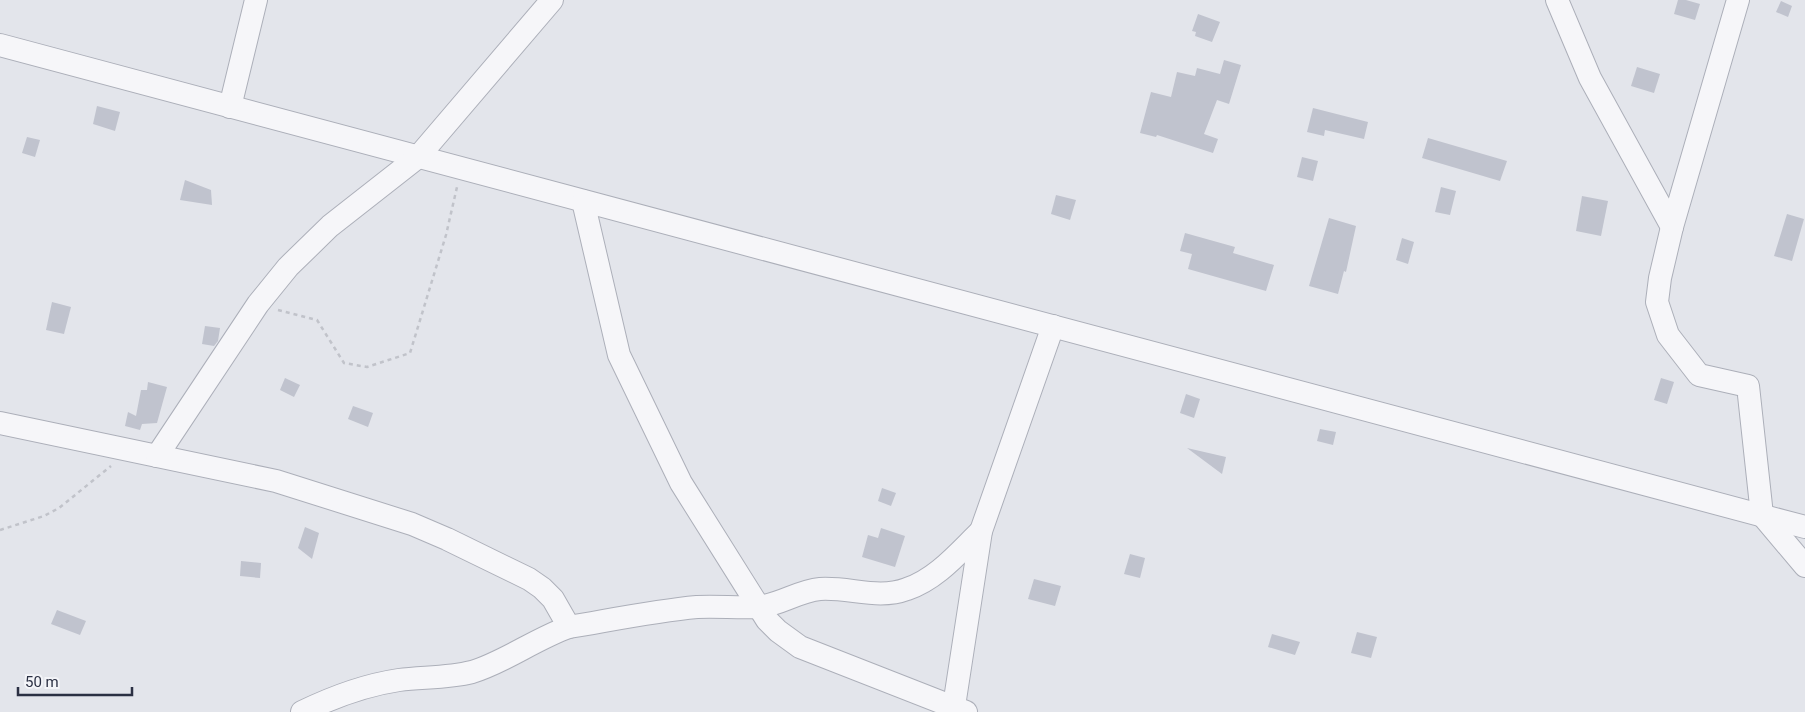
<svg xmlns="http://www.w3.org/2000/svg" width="1805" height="712" font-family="Roboto,sans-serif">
  <rect width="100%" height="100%" fill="#e3e5eb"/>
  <g fill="#c0c3ce">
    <path d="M1678,0h8l14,4 -5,16 -21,-6z"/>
    <path d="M1781,1l11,5 -4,11 -12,-5z"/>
    <path d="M1198,14l22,8 -8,20 -17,-6 1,-4 -4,-1z"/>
    <path d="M1224,60l17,5 -12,39 -12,-4 -13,34 14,5 -5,14 -56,-18 -1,2 -16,-4 11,-41 20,5 6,-25 18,4 2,-8 23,6z"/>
    <path d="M1637,67l23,7 -6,19 -23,-7z"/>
    <path d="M97,106l23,6 -5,19 -22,-7z"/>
    <path d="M1313,108l55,14 -4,17 -39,-9 -1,6 -17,-4z"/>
    <path d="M27,137l13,3 -5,17 -13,-4z"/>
    <path d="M1428,138l79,23 -7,20 -78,-23z"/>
    <path d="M1302,157l16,4 -5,20 -16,-4z"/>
    <path d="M185,180l26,10 1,15 -32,-5z"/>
    <path d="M1441,187l15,4 -6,24 -15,-3z"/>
    <path d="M1056,195l20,5 -6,20 -19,-6z"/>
    <path d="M1582,196l26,5 -7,35 -25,-5z"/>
    <path d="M1787,214l17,5 -12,42 -18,-5z"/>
    <path d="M1329,218l27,8 -10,46 -2,-1 -6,23 -29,-8z"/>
    <path d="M1185,233l50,14 -2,6 41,12 -8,26 -78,-22 4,-15 -12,-3z"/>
    <path d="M1402,238l12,4 -6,22 -12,-4z"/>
    <path d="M52,302l19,5 -7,27 -18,-4z"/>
    <path d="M205,326l15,2 -2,13 -4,5 -12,-2z"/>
    <path d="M285,378l15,7 -6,12 -14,-7z"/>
    <path d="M1661,378l13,4 -7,22 -13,-4z"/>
    <path d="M148,382l19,5 -10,36 -15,1 -2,6 -15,-4 3,-14 8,4 5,-26h6z"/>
    <path d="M1186,394l14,5 -6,19 -14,-5z"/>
    <path d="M353,406l20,7 -5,14 -20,-8z"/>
    <path d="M1320,429l16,3 -3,13 -16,-4z"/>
    <path d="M1187,448l39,9 -4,17z"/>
    <path d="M882,488l14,5 -5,13 -13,-5z"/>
    <path d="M305,527l14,6 -7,26 -14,-11z"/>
    <path d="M881,528l24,8 -10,31 -33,-10 6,-22 10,3z"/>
    <path d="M1130,554l15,4 -5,20 -16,-4z"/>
    <path d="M241,561l20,2 -1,15 -20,-2z"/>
    <path d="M1034,579l27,7 -6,20 -27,-7z"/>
    <path d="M57,610l29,11 -6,14 -29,-11z"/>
    <path d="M1357,632l20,5 -6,21 -20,-5z"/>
    <path d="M1272,634l28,8 -5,13 -27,-8z"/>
  </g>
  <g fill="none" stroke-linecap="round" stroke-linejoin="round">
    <defs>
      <g id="minor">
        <path d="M1557,0l33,78 82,149"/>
        <path d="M1738,0l-66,227 -12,51 -3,24 11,33 31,40 49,11 14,129 43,51"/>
        <path d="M0,45l1805,482"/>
        <path d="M230,107l26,-107"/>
        <path d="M583,201l36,154 62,128 86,137 11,11 22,16 166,65"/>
        <path d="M0,423l276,58 136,43 35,15 82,40 13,9 11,11 16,28"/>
        <path d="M157,456l101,-152 30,-37 42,-41 88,-69 134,-157"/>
        <path d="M954,706l27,-175 72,-205"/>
        <path d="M302,712c31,-15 63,-27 97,-32 24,-3 49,-2 73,-8 33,-10 63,-33 97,-45 42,-7 85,-16 128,-20 20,-1 41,1 61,0 22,-2 40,-16 62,-18 30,-2 58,11 87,0 30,-10 52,-37 74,-58"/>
      </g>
    </defs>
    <use href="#minor" stroke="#acafb9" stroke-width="24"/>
    <g stroke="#c1c3ca" stroke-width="2.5" stroke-dasharray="4 4" stroke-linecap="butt">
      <path d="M278,310l39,10 27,43 23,4 43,-14 36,-118 11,-48"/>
      <path d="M0,530l44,-14 15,-8 52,-42"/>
    </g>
    <use href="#minor" stroke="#f6f6f9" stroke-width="22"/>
  </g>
  <path d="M18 687v8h114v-8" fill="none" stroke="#2b3043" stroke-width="2.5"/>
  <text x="25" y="687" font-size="15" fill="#2b3043" stroke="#f3f4f8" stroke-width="4" paint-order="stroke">50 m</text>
</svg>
